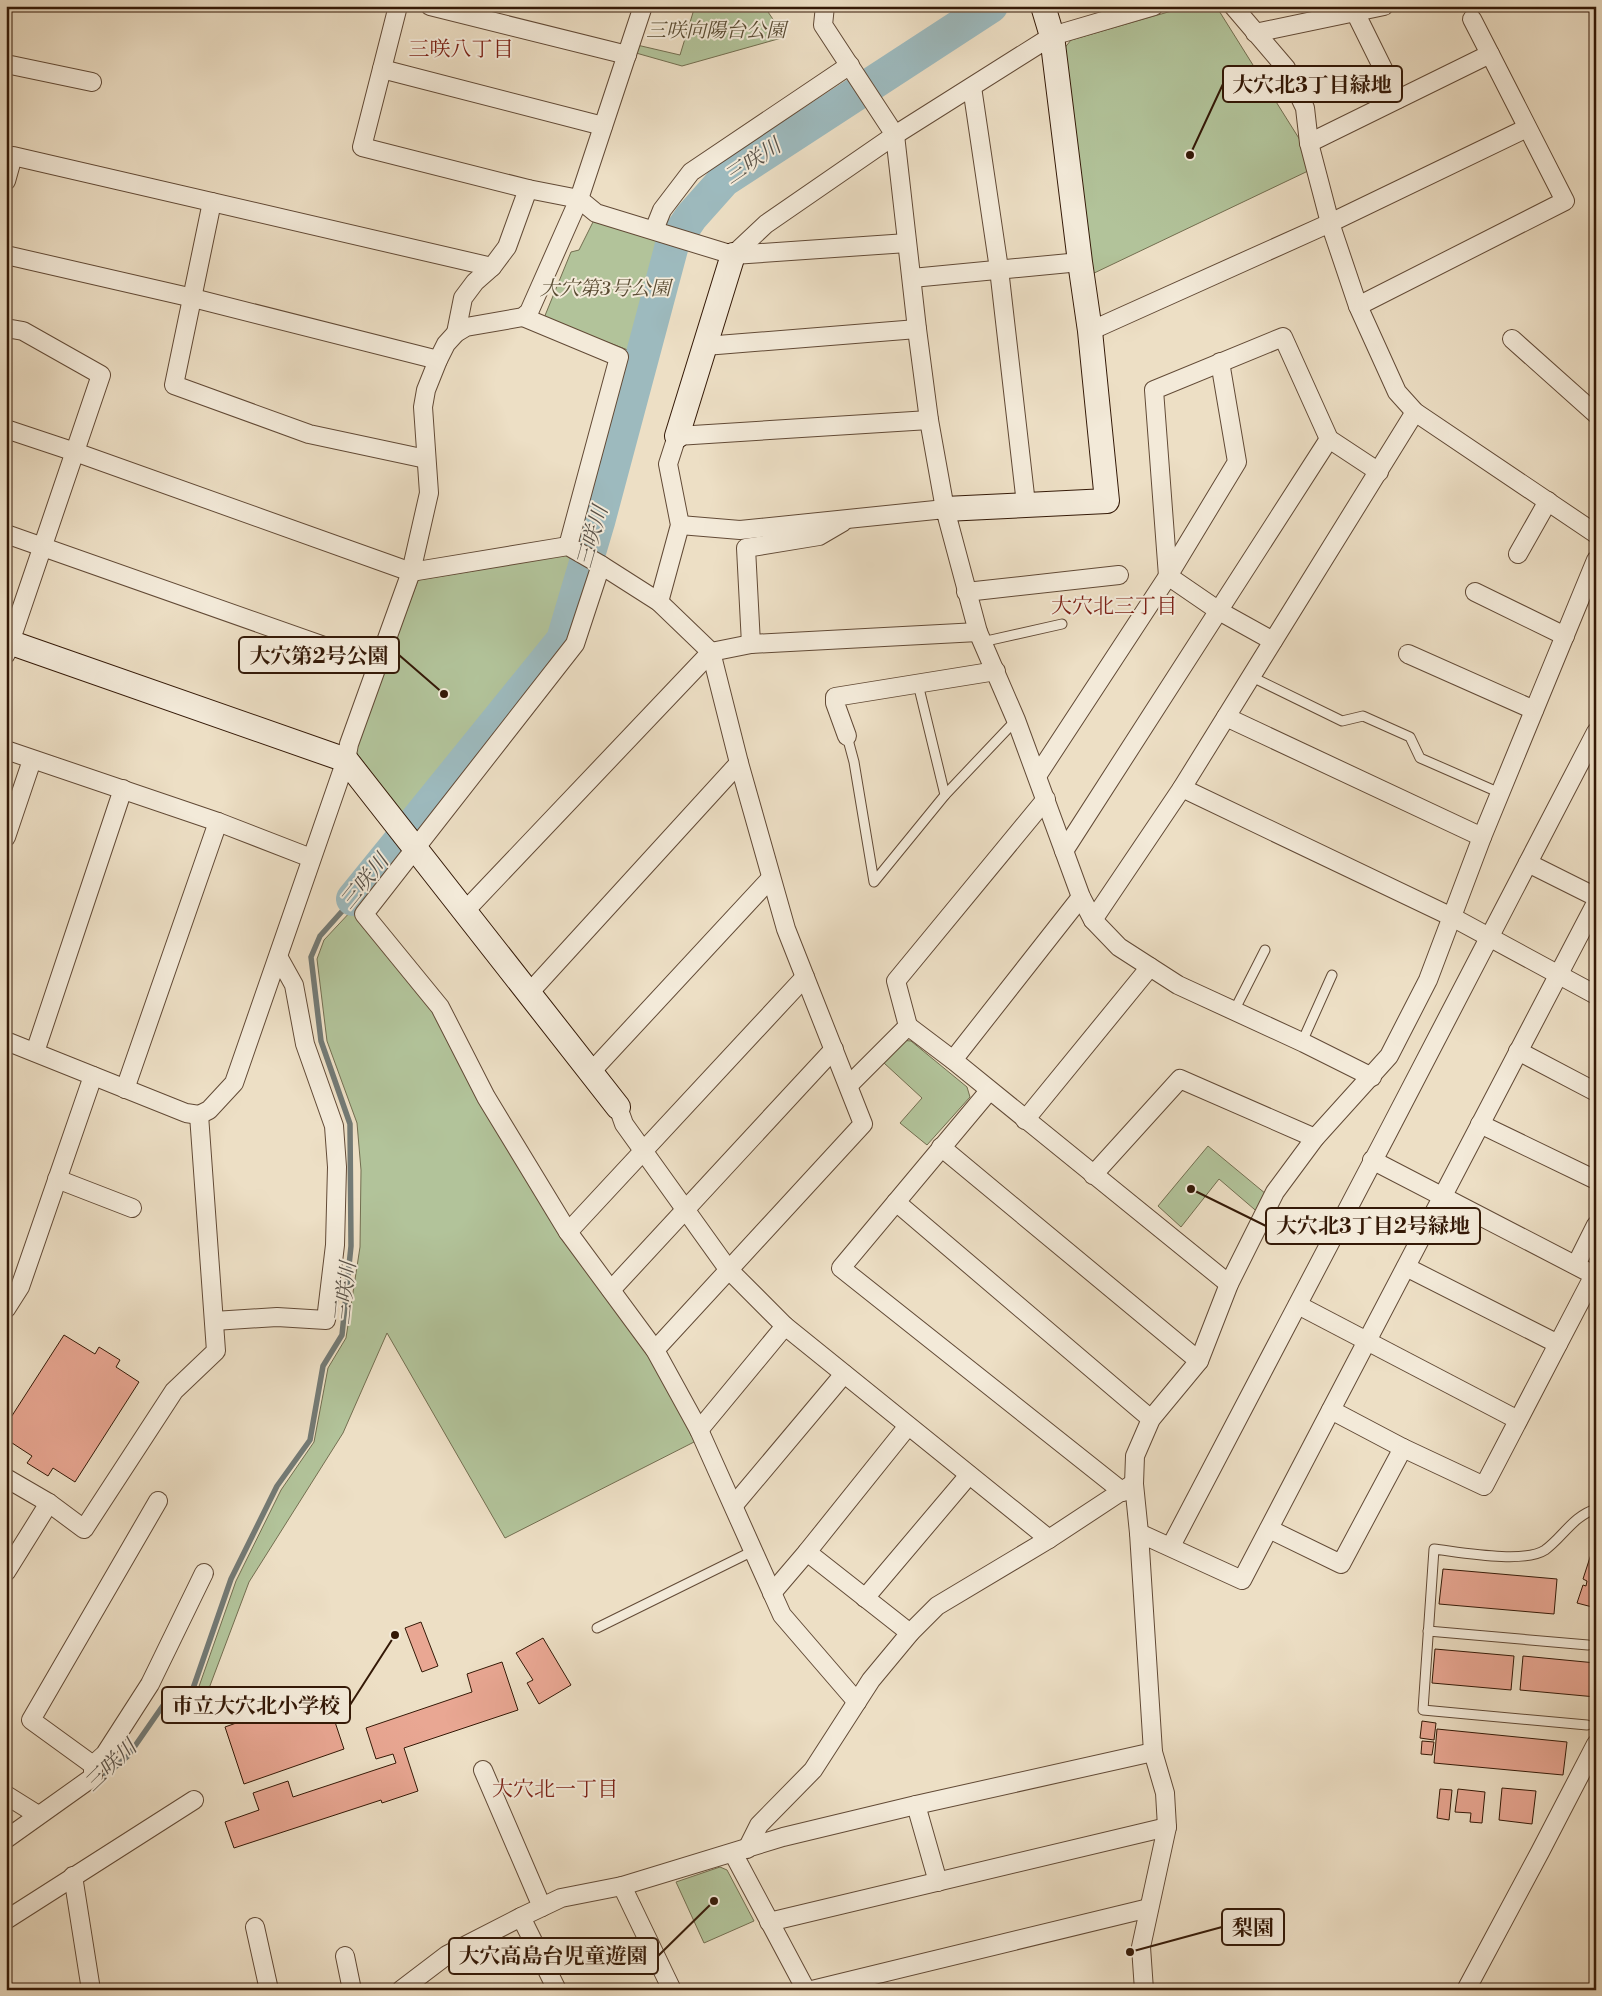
<svg xmlns="http://www.w3.org/2000/svg" width="1602" height="1996" font-family="'Libre Bodoni','Noto Serif JP',serif">
  <rect width="100%" height="100%" fill="#eddfc5"/>
  <filter id="stains"><feTurbulence type="fractalNoise" baseFrequency=".004" numOctaves="4"/><feColorMatrix values="0 0 0 0 .2 0 0 0 0 .09 0 0 0 0 .02 0 0 0 .5 -.17"/></filter>
  <radialGradient id="worn" r=".72"><stop offset=".6" stop-color="#630" stop-opacity="0"/><stop offset="1" stop-color="#630" stop-opacity=".3"/></radialGradient>
  <g fill="#b2c39a" stroke="#736e50">
    <path d="M695,6h69l21,31 -103,29 -46,-13 1,-8 43,10z"/>
    <path d="M1189,6h27l84,134 8,31 -218,104 -27,-225 8,-10z"/>
    <path d="M594,220l74,22 -35,110 -89,-34 27,-66 8,-2z"/>
    <path d="M566,555l11,10 -20,72 -147,187 -55,-73 63,-171z"/>
    <path d="M353,909l78,98 220,346 45,88 -191,97 -118,-205 -44,100 -94,149 -41,109 -12,4 40,-114 45,-91 33,-48 14,-74 18,-30 14,-91 1,-77 -4,-47 -30,-82 -10,-82 7,-19z"/>
    <path d="M901,1040l10,1 56,46 3,10 -43,48 -27,-22 22,-25 -38,-35z"/>
    <path d="M1208,1146l64,53 -11,16 -42,-36 -38,48 -23,-21z"/>
    <path d="M720,1867l7,3 27,51 -50,22 -28,-61z"/>
  </g>
  <g fill="none" stroke-linecap="round" stroke-linejoin="round">
    <path stroke="#737a75" stroke-width="5.5" d="M95,1784l33,-28 43,-62 18,6 42,-121 46,-93 33,-46 13,-74 19,-31 9,-89 -1,-122 -29,-83 -10,-84 9,-21 33,-37"/>
    <path stroke="#9dbabe" stroke-width="34" d="M353,899l210,-259 35,-118 74,-277 19,-28 33,-37 267,-174"/>
  </g>
  <g fill="#e9a793" stroke="#341907">
    <path d="M64,1335l31,19 4,-7 21,13 -4,7 23,15 -64,100 -22,-14 -5,8 -21,-13 5,-7 -26,-17v-14z"/>
    <path d="M1594,1545h2v63l-19,-5 6,-18 3,1 1,-5 -4,-2z"/>
    <path d="M1443,1569l114,10 -3,35 -115,-10z"/>
    <path d="M421,1622l17,44 -16,6 -17,-44z"/>
    <path d="M543,1638l28,47 -32,19 -12,-21 6,-3 -17,-27z"/>
    <path d="M1435,1649l79,7 -3,34 -79,-7z"/>
    <path d="M1523,1656l73,7v34l-76,-7z"/>
    <path d="M502,1662l16,48 -114,38 14,43 -36,12 -1,-3 -147,48 -9,-26 34,-12 -6,-17 35,-12 5,16 103,-34 -3,-9 -17,5 -10,-31 106,-36 -5,-18z"/>
    <path d="M329,1687l7,21 -5,2 13,39 -100,35 -19,-57 14,-5 -4,-11 45,-16 5,12 28,-10 -2,-5z"/>
    <path d="M1422,1721l14,2 -2,17 -14,-2z"/>
    <path d="M1437,1729l130,13 -4,33 -129,-12z"/>
    <path d="M1422,1741l12,1 -2,13 -11,-1z"/>
    <path d="M1502,1788l34,3 -4,33 -33,-4z"/>
    <path d="M1440,1789l12,1 -3,30 -12,-2z"/>
    <path d="M1458,1789l27,3 -3,31 -12,-1 1,-9 -16,-1z"/>
  </g>
  <g fill="none" stroke-linecap="round" stroke-linejoin="round">
    <defs>
      <g id="lane">
        <path d="M982,642l80,-18"/>
        <path d="M1250,676l92,45 21,-5 47,21 10,21 80,35"/>
        <path d="M918,684l27,111"/>
        <path d="M847,736l7,26 20,120 71,-87 71,-75"/>
        <path d="M1234,1011l31,-61"/>
        <path d="M1302,1042l30,-67"/>
        <path d="M597,1628l156,-77"/>
        <path d="M1428,1631l160,14"/>
        <path d="M1587,1725l-164,-15 11,-161c26,3 90,15 111,1 18,-13 28,-34 51,-41"/>
      </g>
      <g id="street">
        <path d="M398,6l-36,141 166,42 51,10 17,14 137,42 174,-12"/>
        <path d="M430,6l197,49"/>
        <path d="M825,6l-2,19 72,110 22,194 12,91 16,89 33,123 38,88 65,177 12,23 26,27 59,38 126,58 68,34"/>
        <path d="M1233,6l53,62 19,40 4,35 21,80 28,83 39,86 18,20 181,122"/>
        <path d="M1355,12l43,87"/>
        <path d="M1472,19l18,35"/>
        <path d="M1255,33l129,-27"/>
        <path d="M6,64l86,18"/>
        <path d="M382,69l221,57"/>
        <path d="M972,87l27,182 27,235"/>
        <path d="M1309,143l181,-89 75,147 -207,105"/>
        <path d="M6,181l7,-25 479,111"/>
        <path d="M212,202l-38,183 135,49 117,25"/>
        <path d="M654,230l8,-20 29,-38 159,-107"/>
        <path d="M6,255l187,43 245,62"/>
        <path d="M733,255l33,-31 129,-89 157,-99 102,-30"/>
        <path d="M912,278l168,-16"/>
        <path d="M523,317l96,40 -51,189"/>
        <path d="M6,328l17,3 78,44 -95,279"/>
        <path d="M1090,331l240,-108 197,-95"/>
        <path d="M456,333l7,-35 12,-16 17,-15 15,-20 21,-58"/>
        <path d="M1512,339l84,75"/>
        <path d="M705,346l212,-17"/>
        <path d="M6,429l69,23 336,120 157,-26 33,19 58,37 52,50 28,111 47,166 77,195 -208,226"/>
        <path d="M680,525l60,5 205,-21"/>
        <path d="M6,534l372,131"/>
        <path d="M1518,554l30,-53"/>
        <path d="M601,565l-26,79 -211,270 76,93 46,90 82,135 87,118 44,80 83,185 75,87"/>
        <path d="M966,592l153,-17"/>
        <path d="M1475,592l90,44"/>
        <path d="M659,602l21,-77 -12,-61 9,-28 252,-16"/>
        <path d="M1273,641l-54,-30 -51,-35 -14,-186 129,-53 46,102 50,33"/>
        <path d="M751,644l-5,-96 73,-12 24,-14"/>
        <path d="M1408,654l126,56"/>
        <path d="M1226,717l256,120"/>
        <path d="M847,736l-12,-33v-6l161,-26"/>
        <path d="M6,750l212,72 93,36"/>
        <path d="M1037,776l131,-200 69,-114 -17,-100"/>
        <path d="M1182,788l270,129 144,78"/>
        <path d="M6,837l26,-77"/>
        <path d="M1064,851l265,-412"/>
        <path d="M1528,863l68,34"/>
        <path d="M464,912l247,-260 40,-8 227,-12"/>
        <path d="M1093,920l89,-132 233,-376"/>
        <path d="M529,993l210,-230"/>
        <path d="M908,1026l-12,-45 150,-182"/>
        <path d="M6,1041l180,72 13,2 10,-5 25,-27 112,-323 3,-16 62,-172 18,-79 -6,-86 3,-17 12,-30 8,-16 10,-11 10,-6 57,-10 6,-5 50,-113 64,-193"/>
        <path d="M1518,1051l78,41"/>
        <path d="M35,1052l88,-263"/>
        <path d="M953,1060l128,-163"/>
        <path d="M591,1072l180,-194"/>
        <path d="M849,1085l59,-59 45,34 276,224"/>
        <path d="M125,1089l93,-267"/>
        <path d="M989,1091l-148,177 282,224"/>
        <path d="M618,1107l6,17 104,145 57,57 264,213"/>
        <path d="M1025,1120l125,-153"/>
        <path d="M1480,1124l116,56"/>
        <path d="M941,1147l258,214"/>
        <path d="M1093,1175l87,-96 135,59"/>
        <path d="M57,1179l75,29"/>
        <path d="M896,1202l255,217"/>
        <path d="M568,1232l237,-255"/>
        <path d="M1576,1265l20,-40"/>
        <path d="M1406,1267l152,77"/>
        <path d="M611,1290l223,-241"/>
        <path d="M1298,1305l220,115"/>
        <path d="M6,1309l14,-22 73,-211"/>
        <path d="M214,1321l63,-4 49,3 9,-75 2,-78 -3,-41 -29,-82 -11,-59 -15,-27"/>
        <path d="M1331,1410l72,38 81,38 110,-211 -222,-115"/>
        <path d="M699,1430l86,-104"/>
        <path d="M6,1478l43,25 35,26 90,-138 42,-40 -17,-236"/>
        <path d="M734,1505l110,-131"/>
        <path d="M1269,1529l72,35 62,-116"/>
        <path d="M1139,1533l103,47 354,-677"/>
        <path d="M1171,1546c143,-271 284,-542 425,-814"/>
        <path d="M807,1552l103,81"/>
        <path d="M6,1572l43,-69"/>
        <path d="M772,1593l35,-41 101,-126"/>
        <path d="M865,1598l104,-123"/>
        <path d="M93,1765l12,-11 45,-70 54,-111"/>
        <path d="M483,1770l59,137"/>
        <path d="M6,1795l32,20"/>
        <path d="M916,1805l22,77"/>
        <path d="M6,1839l87,-62v-12l-62,-45 127,-219"/>
        <path d="M747,1849l12,-24 54,-55 58,-90 39,-47 27,-27 112,-67 82,-54"/>
        <path d="M733,1853l73,137"/>
        <path d="M73,1876l18,114"/>
        <path d="M622,1886l50,104"/>
        <path d="M521,1917l36,73"/>
        <path d="M6,1920l188,-120"/>
        <path d="M769,1922l398,-95"/>
        <path d="M255,1927l14,63"/>
        <path d="M345,1956l7,34"/>
        <path d="M401,1990l46,-35 74,-38 40,-19 61,-12 161,-49 133,-32 237,-53"/>
        <path d="M812,1990l337,-82"/>
        <path d="M1144,1990l-3,-43 26,-120 -2,-34 -12,-41 -14,-219 -5,-49 1,-28 16,-37 48,-58 30,-77 46,-92 40,-54 74,-82 39,-76 54,-143 114,-277"/>
        <path d="M1466,1990l74,-138 56,-108"/>
      </g>
      <g id="secondary">
        <path d="M677,436l56,-181"/>
        <path d="M945,509l162,-8 -17,-170 -10,-69 -28,-226 -9,-30"/>
        <path d="M6,641l340,119 272,347"/>
      </g>
    </defs>
    <use href="#lane" stroke="#624a36" stroke-width="11"/>
    <use href="#street" stroke="#624a36" stroke-width="20"/>
    <use href="#secondary" stroke="#341907" stroke-width="26"/>
    <use href="#lane" stroke="#f3ead9" stroke-width="9"/>
    <use href="#street" stroke="#f3ead9" stroke-width="18"/>
    <use href="#secondary" stroke="#f3ead9" stroke-width="24"/>
  </g>
  <g text-anchor="middle" dominant-baseline="central" stroke-width="4" stroke-linejoin="round" paint-order="stroke">
    <g font-size="20" font-style="italic" fill="#5a4c33" stroke="#f3ead9">
      <text x="716" y="31">三咲向陽台公園</text>
      <text x="605" y="289">大穴第3号公園</text>
    </g>
    <g font-size="21" fill="#7a1f14" stroke="#f3ead9">
      <text x="461" y="50">三咲八丁目</text>
      <text x="1114" y="607">大穴北三丁目</text>
      <text x="555" y="1790">大穴北一丁目</text>
    </g>
    <g font-size="21" font-style="italic" fill="#595147" stroke="#f3ead9">
      <text transform="translate(753 162) rotate(-34)">三咲川</text>
      <text transform="translate(593 537) rotate(-74)">三咲川</text>
      <text transform="translate(365 882) rotate(-51)">三咲川</text>
      <text transform="translate(346 1293) rotate(-84)">三咲川</text>
      <text transform="translate(111 1766) rotate(-44)">三咲川</text>
    </g>
  </g>
  <path fill="none" stroke="#341907" stroke-width="2" d="M1190 155L1223 84M444 694L399 655M1191 1189L1266 1226M395 1635L350 1705M1130 1952L1222 1927M714 1901L658 1956"/>
  <g fill="#341907" stroke="#f3ead9" stroke-width="2">
    <circle cx="1190" cy="155" r="5"/>
    <circle cx="444" cy="694" r="5"/>
    <circle cx="1191" cy="1189" r="5"/>
    <circle cx="395" cy="1635" r="5"/>
    <circle cx="1130" cy="1952" r="5"/>
    <circle cx="714" cy="1901" r="5"/>
  </g>
  <g fill="#f3ead9" stroke="#341907" stroke-width="2">
    <rect x="1223" y="66" width="179" height="36" rx="5"/>
    <rect x="239" y="637" width="160" height="36" rx="5"/>
    <rect x="1266" y="1208" width="214" height="36" rx="5"/>
    <rect x="162" y="1687" width="188" height="36" rx="5"/>
    <rect x="1222" y="1909" width="62" height="36" rx="5"/>
    <rect x="449" y="1938" width="209" height="36" rx="5"/>
  </g>
  <g font-size="21" text-anchor="middle" font-weight="bold" fill="#341907">
    <text x="1312" y="92">大穴北3丁目緑地</text>
    <text x="319" y="663">大穴第2号公園</text>
    <text x="1373" y="1233">大穴北3丁目2号緑地</text>
    <text x="256" y="1713">市立大穴北小学校</text>
    <text x="1253" y="1935">梨園</text>
    <text x="553" y="1963">大穴高島台児童遊園</text>
  </g>
  <rect width="1602" height="1996" fill="none" stroke="#eddfc5" stroke-width="25"/>
  <rect x="8" y="8" width="1587" height="1981" fill="none" stroke="#341907" stroke-width="2.5"/>
  <rect x="12" y="12" width="1577" height="1971" fill="none" stroke="#341907"/>
  <rect width="100%" height="100%" filter="url(#stains)"/>
  <rect width="100%" height="100%" fill="url(#worn)"/>
</svg>
